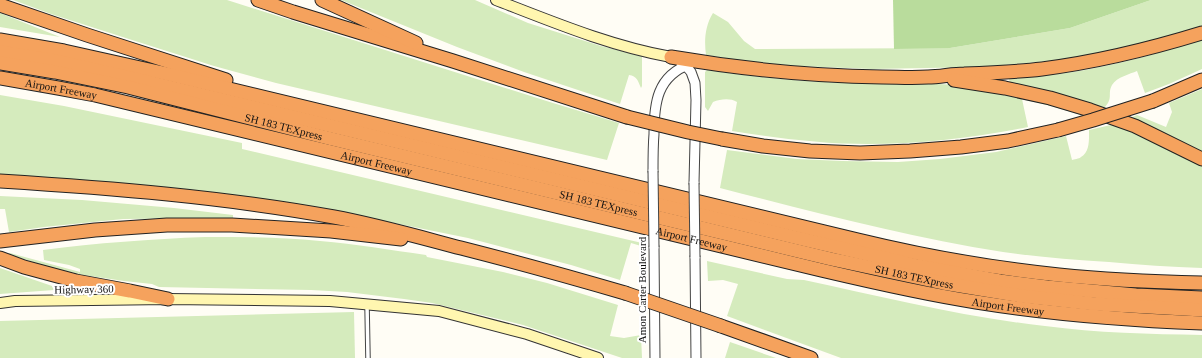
<svg xmlns="http://www.w3.org/2000/svg" width="1202" height="358" font-family="Georgia,serif">
  <rect width="100%" height="100%" fill="#fffdf5"/>
  <g fill="#d5ebbd">
    <path d="M13,0h214l326,103 66,20 -12,37 -331,-77 -62,-17 -82,-26 -81,-26z"/>
    <path d="M341,0h134l53,23 73,23 41,10v30l-1,2c-3,-7 -4,-12 -12,-13l-9,29 -96,-32 -67,-25z"/>
    <path d="M1151,0h51v26l-74,21 -56,12 -90,8 -110,2 -75,-3 -53,-5 -38,-6c-2,-15 -1,-29 7,-42l15,9 16,19 11,8 195,-1 120,-20z"/>
    <path d="M0,13l60,24 -60,-10z"/>
    <path d="M1202,39v30l-33,15 -24,9 -8,-22c-7,3 -20,6 -25,14 -5,9 2,13 -8,23l-25,-8 -69,-17 -1,-4c29,-3 58,-5 86,-11 36,-7 72,-17 107,-29z"/>
    <path d="M707,70c48,7 96,12 145,13 38,0 77,-1 115,3 40,4 79,17 118,27l-4,2 -30,-9 -29,-7 6,28c-52,10 -106,17 -160,17 -46,0 -91,-6 -136,-13l5,-29c-7,-4 -16,-3 -24,0l-5,9 -3,-4v-35z"/>
    <path d="M1202,89v65l-72,-36 7,-3 29,12 6,-15 -3,-9z"/>
    <path d="M0,95l64,11 178,37v6l400,94 -1,3 -10,-3 -11,37 -49,-15 -103,-27 -138,-28 -330,-32z"/>
    <path d="M1115,124l87,41v103c-31,-1 -62,-3 -93,-6 -36,-2 -71,-5 -106,-10 -95,-15 -189,-40 -283,-64l7,-38 70,9 45,2 56,1 42,-3 56,-7 70,-16 6,24c2,-1 7,-1 9,-3 9,-5 8,-18 8,-27z"/>
    <path d="M0,196l82,4 92,8 59,7v3l-110,1 -79,8 -35,5 -4,-23h-5z"/>
    <path d="M205,237c38,0 77,0 115,4 36,3 71,9 106,14l1,2 76,15 44,11 71,22 -8,31 14,2 17,-3 1,23h-20l-99,-33 -91,-22 -28,-4 -57,-7 -36,-2 -152,-3 -7,-3 -28,-3 -41,-6 -34,-8 -41,-13 2,-1 70,19v-3l-11,-4 -25,-5 -1,-10c54,-7 108,-11 162,-13z"/>
    <path d="M707,261l80,18 17,1c80,17 159,37 241,46 52,7 105,8 157,9v23h-361l-114,-42 11,-32 -15,-4 -15,1z"/>
    <path d="M0,268l52,18 2,4 -54,4z"/>
    <path d="M354,312l1,46h-355v-37z"/>
    <path d="M730,342l46,16h-51z"/>
  </g>
  <path fill="#b9dc9c" d="M893,0h258l-81,28 -120,20 -56,1z"/>
  <g fill="none" stroke-linecap="round" stroke-linejoin="round">
    <defs>
      <path id="service" d="M367,305l1,53"/>
      <g id="tertiary">
        <path d="M677,59l8,6 6,7 4,11 1,17 -2,83"/>
        <path d="M653,171c0,-12 0,-25 1,-37 0,-31 3,-58 36,-70"/>
        <path d="M654,247l1,111"/>
        <path d="M695,257l1,101"/>
      </g>
      <g id="secondary">
        <path d="M496,0c57,22 114,46 175,57"/>
        <path d="M0,303l15,-2 153,-2 162,2 109,10 88,23 71,24"/>
      </g>
      <g id="motorway">
        <path d="M258,0l35,12 160,49 174,56"/>
        <path d="M322,0l94,43"/>
        <path d="M0,5l87,30 139,45"/>
        <path d="M0,40l64,11 99,22 695,167c66,16 133,28 201,35 47,5 95,7 143,8"/>
        <path d="M0,52l56,9 84,19 666,160 112,26 82,15 47,6 89,8 66,3"/>
        <path d="M671,57c70,12 140,19 211,20 15,0 30,1 46,0 12,0 24,-3 36,-3 26,-1 52,-2 78,-5 55,-7 108,-20 160,-36"/>
        <path id="s1" d="M0,63l55,9 73,15 200,51 503,121 112,24 78,13 74,8 107,6"/>
        <path id="s2" d="M0,78l58,10 37,7 726,175c51,12 103,24 155,32 75,12 150,18 226,21"/>
        <path d="M954,80l51,8 45,10 40,12 45,16 67,33"/>
        <path d="M1153,101l49,-21"/>
        <path d="M722,139l41,7 47,5 50,2 50,-2 51,-4 47,-6 50,-11"/>
        <path d="M0,181c112,7 224,16 334,36 43,8 85,20 127,31 55,14 109,29 164,45"/>
        <path d="M0,241l95,-11 72,-5h65l99,6 70,8"/>
        <path d="M0,258l24,9 52,14 54,10 38,8"/>
        <path d="M721,326l90,32"/>
      </g>
    </defs>
    <use href="#service" stroke="#444" stroke-width="5.5"/>
    <use href="#tertiary" stroke="#444" stroke-width="11"/>
    <use href="#secondary" stroke="#333" stroke-width="12"/>
    <use href="#motorway" stroke="#222" stroke-width="15"/>
    <use href="#service" stroke="#fff" stroke-width="3.5"/>
    <use href="#tertiary" stroke="#fff" stroke-width="9"/>
    <use href="#secondary" stroke="#fff6b0" stroke-width="10"/>
    <use href="#motorway" stroke="#f5a25d" stroke-width="13"/>
    <defs>
      <g id="tertiary-bridge">
        <path d="M653,171l1,76"/>
        <path d="M694,183l1,74"/>
      </g>
      <g id="motorway-bridge">
        <path d="M627,117l61,15 34,7"/>
        <path d="M1058,130l35,-10 60,-19"/>
        <path d="M625,293l96,33"/>
      </g>
    </defs>
    <use href="#tertiary-bridge" stroke="#444" stroke-width="11" stroke-linecap="butt"/>
    <use href="#motorway-bridge" stroke="#222" stroke-width="15" stroke-linecap="butt"/>
    <use href="#tertiary-bridge" stroke="#fff" stroke-width="9"/>
    <use href="#motorway-bridge" stroke="#f5a25d" stroke-width="13"/>
  </g>
  <g text-anchor="middle" dominant-baseline="central" stroke-width="4" stroke-linejoin="round" paint-order="stroke">
    <g font-size="11" fill="#111" stroke="#fff">
      <text stroke="none"><textPath href="#s2" startOffset="62">Airport Freeway</textPath></text>
      <text stroke="none"><textPath href="#s1" startOffset="291">SH 183 TEXpress</textPath></text>
      <text stroke="none"><textPath href="#s2" startOffset="386">Airport Freeway</textPath></text>
      <text stroke="none"><textPath href="#s1" startOffset="615">SH 183 TEXpress</textPath></text>
      <text stroke="none"><textPath href="#s2" startOffset="710">Airport Freeway</textPath></text>
      <text stroke="none"><textPath href="#s1" startOffset="939">SH 183 TEXpress</textPath></text>
      <text transform="translate(84 289) rotate(-1)">Highway 360</text>
      <text transform="translate(642 290) rotate(-90)">Amon Carter Boulevard</text>
      <text stroke="none"><textPath href="#s2" startOffset="1034">Airport Freeway</textPath></text>
    </g>
  </g>
</svg>
